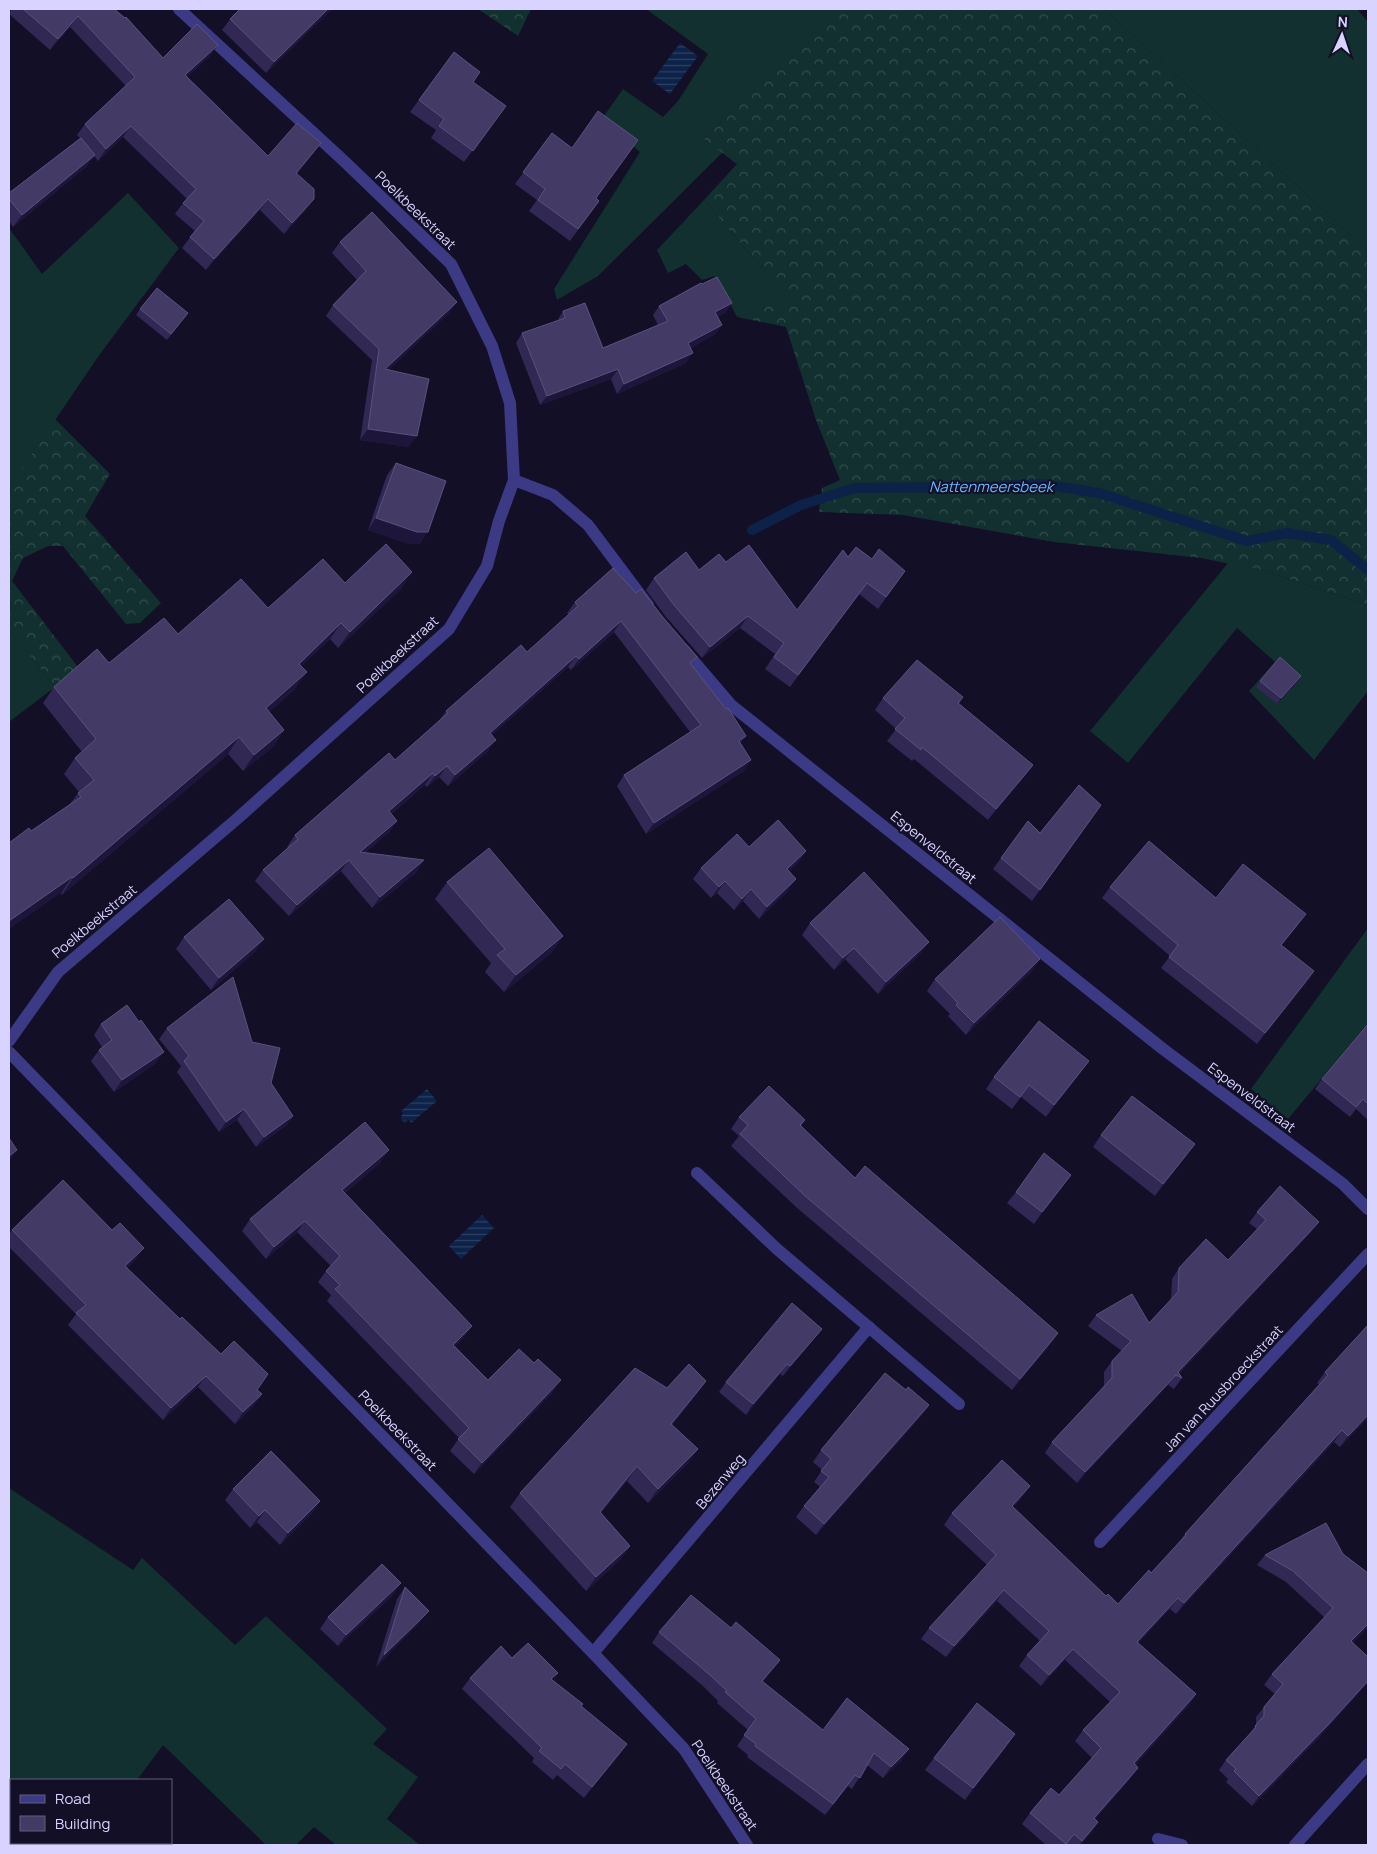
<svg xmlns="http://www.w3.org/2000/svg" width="1377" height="1854" font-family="Manrope,sans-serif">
  <defs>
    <pattern id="forest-crowns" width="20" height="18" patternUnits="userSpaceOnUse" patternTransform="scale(1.25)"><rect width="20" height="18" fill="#12302f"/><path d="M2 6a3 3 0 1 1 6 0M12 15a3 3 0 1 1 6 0" fill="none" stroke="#344d4e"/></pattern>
    <pattern id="water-rules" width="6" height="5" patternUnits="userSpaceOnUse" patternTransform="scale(1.25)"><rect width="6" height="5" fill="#0c2248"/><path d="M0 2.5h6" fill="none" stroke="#2f4163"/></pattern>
  </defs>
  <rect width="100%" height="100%" fill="#130f26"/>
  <g fill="#12302f">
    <path d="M646,9h187l3,2 -132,128 19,13 -125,124 -41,24 -3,-11 86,-137 -39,-32 22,-31 40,28 15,-16 30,-47z"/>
    <path d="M1104,9h253l11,13v229z"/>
    <path d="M128,193l51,55 -79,106 -91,134v-260l33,46z"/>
    <path d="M704,200l86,101 -53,16 -22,-41 -13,4 -16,-16 -18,9 -11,-23z"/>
    <path d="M1228,563l37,8 103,34v86l-54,69 -65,-69 26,-29 -38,-34 -109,135 -38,-32z"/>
    <path d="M9,630l46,57 -46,35z"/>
    <path d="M1368,928v95l-80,96 -37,-30z"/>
    <path d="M9,1488l124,82 9,-12 93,87 31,-29 121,113 -14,15 45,33 -31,42 33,26h-84l-22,-18 -18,18h-30l-103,-100 -26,35h-126v63h90l-1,2h-91z"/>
  </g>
  <g fill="url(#forest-crowns)">
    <path d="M478,9h53l-13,27z"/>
    <path d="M833,9h271l264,242v354l-103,-34 -64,-13 -147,-16 -151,-27 -84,-3 3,-24 18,-8 -24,-60 -30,-93 -49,-10 52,-17 -85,-100 33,-36 -33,-25 131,-128z"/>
    <path d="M55,419l55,55 -25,42 76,87 -21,20 -14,1 -63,-78h-15l-25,12 -11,23 66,86 -23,20 -46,-57v-142z"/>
  </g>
  <g fill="url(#water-rules)">
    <path d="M680,43l18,13 -28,38 -18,-13z"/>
    <path d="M427,1089l10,12 -26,22 -2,-3 -4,2 -3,-1 -1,-4 2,-4 -2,-2z"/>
    <path d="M482,1215l12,13 -33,31 -12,-13z"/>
  </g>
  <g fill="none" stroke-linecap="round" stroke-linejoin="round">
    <path stroke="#0c2248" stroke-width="10" d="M752,530l49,-25 53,-17 122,-1 66,-3 57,9 148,48 40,-8 44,7 34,28 3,1"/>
    <g stroke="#3d3a85" stroke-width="12">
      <path d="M514,480l39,15 35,30 60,80"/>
      <path d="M684,650l47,55 432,344 180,135 25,25"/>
      <path d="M9,1041l49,-69 180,-154 211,-189 38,-63 12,-45 15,-41 -4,-77 -18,-57 -41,-82 -107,-103 -165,-152"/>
      <path d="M9,1052l584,601 91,96 63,96"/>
      <path d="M697,1173l80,76 182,155"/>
      <path d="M1100,1542l268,-288"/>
      <path d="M593,1653l276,-326"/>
      <path d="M1158,1839l24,6"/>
      <path d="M1295,1845l73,-81"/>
    </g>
  </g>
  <g fill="#312854">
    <path d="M12,9h102l49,49 47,-2 -23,21 81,79 53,-13 -8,11 -16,20 9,36 -22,24 -24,-24 -54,60 -24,-22 13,-17 -20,-17 8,-11 4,-4 -64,-62 -25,24 -4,-5 -8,11 -73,60 -4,-6v-28l71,-55 -3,-3 8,-11 41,-38 -56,-59 -20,23 -41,-36v-1z"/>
    <path d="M240,9h92l-66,64 -44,-43 8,-11z"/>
    <path d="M454,52l43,66 -33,44 -33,-24 5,-8 -26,-18z"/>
    <path d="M552,133l44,66 3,2 -29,40 -41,-30 8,-11 -22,-16z"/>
    <path d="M340,242l109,71 -61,57 21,77 -49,-7 12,-80 -46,-44 7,-11 24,-25 -25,-27z"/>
    <path d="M702,284l30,19 -7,10 -8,4 5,8 -7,9 -24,14 -5,15 -69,31 -6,-15 -71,26 -24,-62 6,-10 35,-12 6,-10 40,37 55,-23 -5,-10 6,-9z"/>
    <path d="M140,309l48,4 -21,27 -31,-25z"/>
    <path d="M396,463l24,81h-11l-41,-14 19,-55z"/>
    <path d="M848,557l24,2 33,12 -27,38 -19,-15 -69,93 -25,-18 10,-15 -35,-26 -38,30 -36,-41 -20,-27 8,-12 45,-8 27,-8 71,48z"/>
    <path d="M613,568l79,97 49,79 3,27 -98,63 -29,-48 7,-11 66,-43 -76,-100 -43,38 -3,-3 -76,68 -4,16 -40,35 -9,-9 -12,10 -2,-2 -34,29 6,7 -8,11 -24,21 52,19 -45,36 -31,-37 -52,45 -34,-35 8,-11 25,-22 -1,-1 8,-12 100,-75 43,-38 8,-11 81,-59 42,-37 -2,-2 8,-11z"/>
    <path d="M345,583l56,6 -63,59 -8,-9 -29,27 -6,23 -26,23 15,18 -11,17 -30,24 -15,-17 -166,141 -31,-64 38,-26 10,-13 -15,-18 11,-16 7,-6 -39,-49 11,-16 124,-53 90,-26z"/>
    <path d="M1301,676l-4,6 -20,22 -21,-17 4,-6z"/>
    <path d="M963,697l-4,7 74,61 -8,11 -37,44 -74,-61 -2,2 -25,-20 9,-12 -21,-19 8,-12z"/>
    <path d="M1101,805l-69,96 -39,-32 8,-11 39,-25z"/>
    <path d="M749,847l57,4 -8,12 -9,8 -1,20 -29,28 -16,-18 -9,9 -17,-17 -6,5 -18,-19 8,-11z"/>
    <path d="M447,882l116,54 -12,17 -47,39 -19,-20 6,-9 -56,-64z"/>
    <path d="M1110,887l106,11 82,27 -17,20 26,37 -50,62 -96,-76 9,-12 -68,-58z"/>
    <path d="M810,923l111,30 -43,41 -33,-35 -11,11 -32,-35z"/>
    <path d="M184,937l72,14 -45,39 -35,-41z"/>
    <path d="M1032,971l-66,64 -18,-19 2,-2 -23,-23 8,-12z"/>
    <path d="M101,1024l55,39 -42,29 -23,-31 8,-11 3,-3 -8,-12z"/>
    <path d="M1368,1024v96l-12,-11 -6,8 -35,-28 7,-10z"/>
    <path d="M167,1028l85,14 19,41 22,33 -7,10 -30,21 -19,-27 -18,12 -42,-60 4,-6 -22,-27z"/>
    <path d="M1080,1073l-34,44 -25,-20 -9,12 -26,-20 8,-12z"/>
    <path d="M739,1117l66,3 -4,6 54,52 203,155 -8,12 -38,45 -216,-183 -65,-61 8,-10 -8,-7z"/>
    <path d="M1101,1135l85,21 -31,40 -62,-49z"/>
    <path d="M381,1162l-36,31 127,133 -9,12 -8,8 33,34 65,12 -79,82 -24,-23 9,-13 -132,-137 4,-6 -13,-13 8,-11 5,-5 -34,-34 -31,27 -24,-28 8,-12z"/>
    <path d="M1063,1186l-29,38 -27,-21 9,-11z"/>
    <path d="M1257,1212l54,20 -132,142 3,4 -8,11 -6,-4 -91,98 -32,-30 7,-11 52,-56v-14l8,-11 10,-10 -34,-25 8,-11 53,8 22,-23 1,-21 7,-11 49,-8 29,-31 -8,-6z"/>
    <path d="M12,1230l124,29 -9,9 53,51 82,75 -8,11 -19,19 -37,-37 -35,33 -95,-95 8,-11 -67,-67v-13z"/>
    <path d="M1368,1325v93l-28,29 -6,-5 -158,172 -6,-5 -32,34 58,51 -8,12 -53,59 -5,14 -35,40 3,3 -7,11 -11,12h-34l-24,-21 8,-11 29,-18 33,-37 -17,-17 8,-11 27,-28 -45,-42 -24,26 -22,-20 8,-11 13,-14 -43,-40 -51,56 -25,-18 8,-11 58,-63 -43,-40 8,-12 70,-15 -9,9 93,89 12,8 33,-31 26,-28 8,-11 134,-149 -2,-2 8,-11z"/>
    <path d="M814,1339l-31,37 -3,-2 -34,41 -27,-23 7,-10z"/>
    <path d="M706,1381l-10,14 -24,30 26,24 -10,14 -40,40 -21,-22 -26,32 29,33 -10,14 -34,31 -76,-84 10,-14 147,-105z"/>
    <path d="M906,1390l23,15 -8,11 -105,119 -20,-18 8,-11 16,-19 -6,-5 8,-12 -9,-8 8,-12z"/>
    <path d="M233,1489l87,12 -8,12 -32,32 -23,-23 -7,6 -25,-28z"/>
    <path d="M1343,1554l25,19v54l-15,16 -33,94 -68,69 -26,-24 2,-3 -9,-9 7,-10 23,-25 7,-10v-8l8,-10 11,-13 -11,-9 8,-11 53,-56 -39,-36 -29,-17 8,-10z"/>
    <path d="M405,1587l24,24 -9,11 -44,45 21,-68z"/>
    <path d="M393,1595l-55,51 -18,-17 8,-12z"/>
    <path d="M731,1628l49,32 -17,22 60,48 79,30 -19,18 -16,-13 -15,24 -4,-3 -23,29 -78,-58 1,-2 -11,-9 11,-16 -31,-27 1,-2 -15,-15 -51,-43 7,-11z"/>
    <path d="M512,1658l41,22 28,26 46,38 -8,11 -35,43 -27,-23 -4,5 -21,-18 2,-4 -72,-69 8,-11z"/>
    <path d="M1007,1746l-42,54 -40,-30 9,-12z"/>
  </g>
  <g fill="#1d163a">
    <path d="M328,9h4l-66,64 8,-11z"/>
    <path d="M78,16l-8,11 -20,23 8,-11z"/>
    <path d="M218,45l-8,11 -33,31 8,-12z"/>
    <path d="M131,126l-8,11 -25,24 8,-12z"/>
    <path d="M321,143l-8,11 -25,30 8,-11z"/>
    <path d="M95,155l-9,12 -73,60 9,-12z"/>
    <path d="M268,199l-8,11 -54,60 8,-11z"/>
    <path d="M314,199l-8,11 -22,24 8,-11z"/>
    <path d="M457,302l-8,11 -72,68 8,-12z"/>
    <path d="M732,303l-7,10 -17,9 7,-10z"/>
    <path d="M722,325l-7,9 -33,19 6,-10z"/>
    <path d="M693,353l-7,10 -69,31 7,-10z"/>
    <path d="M618,369l-7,10 -71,26 7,-9z"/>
    <path d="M368,429l49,7 -8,11 -49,-7z"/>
    <path d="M376,518l52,14 -8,12h-11l-41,-14z"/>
    <path d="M412,572l-11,17 -63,59 12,-16z"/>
    <path d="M748,616l-8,12 -38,30 8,-11z"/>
    <path d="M621,621l-7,11 -43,38 8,-11z"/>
    <path d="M341,623l-11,16 -43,41 12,-16z"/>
    <path d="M576,656l-8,11 -86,77 8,-11z"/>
    <path d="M307,672l-12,17 -41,36 12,-17z"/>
    <path d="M1301,676l-4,6 -20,22 4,-6z"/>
    <path d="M284,730l-11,17 -30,24 11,-16z"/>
    <path d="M746,736l-7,11v-6z"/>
    <path d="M239,737l-11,17 -166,141 11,-17z"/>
    <path d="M496,740l-8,11 -40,35 7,-11z"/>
    <path d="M751,760l-7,11 -98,63 8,-11z"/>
    <path d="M1033,765l-8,11 -37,44 8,-11z"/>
    <path d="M447,766l-8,11 -12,10 8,-11z"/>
    <path d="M433,773l-8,12 -44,37 8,-11z"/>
    <path d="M397,821l-8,11 -37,32 8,-12z"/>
    <path d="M806,851l-8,12 -19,18 8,-12z"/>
    <path d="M349,860l-8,11 -52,45 8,-11z"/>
    <path d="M424,860l-7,12 -45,36 8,-11z"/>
    <path d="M72,877l-11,16 -52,36v-8z"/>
    <path d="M796,879l-8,12 -29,28 8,-12z"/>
    <path d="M725,881l-8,12 -6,5 8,-11z"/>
    <path d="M751,889l-8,12 -9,9 8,-11z"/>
    <path d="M1306,914l-8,11 -25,31 8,-11z"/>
    <path d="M563,936l-12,17 -47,39 12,-17z"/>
    <path d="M264,939l-8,12 -45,39 8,-12z"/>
    <path d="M929,942l-8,11 -43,41 8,-12z"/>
    <path d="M854,948l-9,11 -11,11 9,-12z"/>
    <path d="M1040,959l-8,12 -66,64 8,-12z"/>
    <path d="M1314,971l-7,11 -50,62 8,-11z"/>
    <path d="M164,1052l-8,11 -42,29 8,-12z"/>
    <path d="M1089,1061l-9,12 -34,44 8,-12z"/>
    <path d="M244,1109l-7,11 -18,12 7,-10z"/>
    <path d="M293,1116l-7,10 -30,21 8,-10z"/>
    <path d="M1195,1144l-9,12 -31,40 8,-12z"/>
    <path d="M17,1150l-8,12v-6z"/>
    <path d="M389,1150l-8,12 -47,40 8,-12z"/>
    <path d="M1071,1175l-8,11 -29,38 8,-12z"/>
    <path d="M305,1221l-8,11 -31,27 8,-12z"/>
    <path d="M1319,1222l-8,10 -134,144 1,-4z"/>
    <path d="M144,1248l-8,11 -19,18 8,-11z"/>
    <path d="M472,1326l-9,12 -18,18 8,-11z"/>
    <path d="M822,1329l-8,10 -31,37 7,-10z"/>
    <path d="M1058,1333l-8,12 -38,45 8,-11z"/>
    <path d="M787,1364l-7,10 -34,41 7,-11z"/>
    <path d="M1176,1375l-8,10 -91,98 8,-11z"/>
    <path d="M206,1376l-8,11 -35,33 8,-12z"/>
    <path d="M561,1380l-8,12 -79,82 8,-11z"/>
    <path d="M706,1381l-10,14 -35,43 10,-14z"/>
    <path d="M262,1394l-8,11 -19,19 8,-12z"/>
    <path d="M929,1405l-8,11 -105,119 8,-11z"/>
    <path d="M1368,1415v3l-28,29 8,-11z"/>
    <path d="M1342,1430l-8,12 -158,172 8,-11z"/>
    <path d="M698,1449l-10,14 -40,40 10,-14z"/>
    <path d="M637,1466l-10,15 -37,45 10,-14z"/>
    <path d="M1030,1486l-8,12 -18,19 8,-11z"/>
    <path d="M320,1501l-8,12 -32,32 8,-12z"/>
    <path d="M265,1510l-8,12 -7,6 9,-12z"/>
    <path d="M630,1546l-10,14 -34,31 10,-14z"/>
    <path d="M401,1583l-8,12 -55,51 8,-11z"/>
    <path d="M1004,1590l-7,11 -51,56 8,-11z"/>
    <path d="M1178,1598l-8,11 -41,44 8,-11z"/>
    <path d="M429,1611l-9,11 -44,45 8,-12z"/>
    <path d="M1368,1624v3l-24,25 7,-11z"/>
    <path d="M1073,1649l-8,11 -24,26 8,-11z"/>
    <path d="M780,1660l-8,11 -18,22 8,-12z"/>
    <path d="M1368,1681v2l-48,54 -68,69 7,-10z"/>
    <path d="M1196,1694l-8,12 -62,69 8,-12z"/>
    <path d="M1015,1734l-8,12 -42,54 8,-12z"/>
    <path d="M627,1744l-8,11 -35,43 8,-11z"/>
    <path d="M909,1749l-7,11 -19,18 8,-11z"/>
    <path d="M1138,1768l-8,11 -44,50 8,-11z"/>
    <path d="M1098,1822l-7,11 -11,12h-1z"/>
  </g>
  <g fill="#433a66" stroke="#5a527e">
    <path d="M23,9h91l11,9 1,-1 37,41 34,-34 21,21 -33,30 83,81 29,-33 24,20 -25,30 18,16v10l-22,24 -24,-24 -54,60 -24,-22 14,-16 -21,-18 13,-14 -65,-63 -25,23 -21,-25 50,-47 -57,-61 -20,23z"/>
    <path d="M240,9h88l-54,53 -44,-43z"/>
    <path d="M454,52l26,20 -7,10 33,24 -33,45 -34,-25 5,-7 -25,-19z"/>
    <path d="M598,111l40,29 -42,58 3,3 -21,28 -40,-29 7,-11 -22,-17 29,-39 20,15z"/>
    <path d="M81,138l14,17 -73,60 -13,-16v-6z"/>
    <path d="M372,212l85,90 -72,67 44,10 -12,57 -49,-7 11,-80 -46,-44 33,-34 -26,-29z"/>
    <path d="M717,277l15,26 -17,9 7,13 -34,18 5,10 -69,31 -6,-15 -71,27 -25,-63 43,-15 -2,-7 22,-8 18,45 65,-27 -9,-15 42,-23 1,1z"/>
    <path d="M157,288l31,25 -17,21 -31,-25z"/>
    <path d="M396,463l50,18 -18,51h-11l-41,-14z"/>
    <path d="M386,544l26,28 -62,60 -9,-9 -42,41 8,8 -41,36 18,22 -30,25 -15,-18 -166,141 -1,-1 -63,44v-78l20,-15 2,3 50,-34 -3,-4 16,-13 -19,-22 21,-19 -42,-52 43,-38 12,14 55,-45 14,16 63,-55 27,29 55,-49 22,24z"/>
    <path d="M749,545l48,65 46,-60 5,7 8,-10 16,12 7,-10 26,22 -19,26 -19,-14 -69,92 -24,-18 10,-14 -36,-27 -38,31 -36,-42 -20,-27 32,-26 13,18 20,-16 7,8z"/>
    <path d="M613,568l23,25 5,-4 21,27 35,41 -7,6 36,46 2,-1 18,28 -7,5 12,19 -97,63 -30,-48 77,-50 -80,-104 -42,38 -3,-3 -86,77 6,7 -41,35 -8,-9 -12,10 -2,-3 -44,38 8,10 -37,31 64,8 -44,37 -31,-37 -52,45 -34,-35 35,-31 -3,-4 94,-82 6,7 53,-47 -2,-2 59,-52 16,-14 6,7 51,-46 -3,-4z"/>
    <path d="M1280,657l21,19 -20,22 -21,-17z"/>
    <path d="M917,660l46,37 -5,6 75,62 -37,44 -74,-62 -1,3 -26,-21 10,-11 -22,-20z"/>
    <path d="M1079,785l22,20 -61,85 -39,-32 27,-37 12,12z"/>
    <path d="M778,820l28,31 -19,18 9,10 -29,28 -16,-18 -9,10 -17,-18 -6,6 -18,-19 36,-34 12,13z"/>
    <path d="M1149,841l67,57 27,-34 63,50 -25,31 33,26 -49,62 -96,-76 9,-12 -68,-58z"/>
    <path d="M489,848l74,88 -47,39 -19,-20 8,-6 -58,-67z"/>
    <path d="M864,872l65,70 -43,40 -32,-34 -11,10 -33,-35z"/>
    <path d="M229,899l35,40 -45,39 -35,-41z"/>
    <path d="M1000,917l40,42 -66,64 -18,-18 2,-2 -23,-24z"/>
    <path d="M233,977l19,65 28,6 -9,35 22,33 -29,21 -20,-28 -18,13 -42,-61 5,-5 -22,-28z"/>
    <path d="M127,1005l12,17 2,-2 23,32 -42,28 -23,-30 13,-10 -11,-16z"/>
    <path d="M1039,1021l50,40 -35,44 -25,-20 -9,12 -26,-20z"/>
    <path d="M1368,1024v80l-5,-5 -7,8 -34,-28z"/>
    <path d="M769,1086l36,34 -5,5 55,53 10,-12 193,167 -38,46 -216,-184 -64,-61 8,-9 -9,-8z"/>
    <path d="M1132,1096l63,48 -32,40 -62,-49z"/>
    <path d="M365,1122l24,28 -47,40 130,136 -19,19 35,35 31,-31 15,14 4,-4 23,21 -79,83 -24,-24 11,-11 -134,-139 5,-4 -14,-14 14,-15 -35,-35 -31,26 -24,-28z"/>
    <path d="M9,1138l8,12 -8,6z"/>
    <path d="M1044,1153l27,22 -29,37 -26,-20z"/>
    <path d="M63,1180l49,50 8,-7 24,25 -19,18 55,53 2,-2 39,37 13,-13 34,33 -11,16 5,4 -19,18 -37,-36 -35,32 -95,-95 10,-8 -74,-75z"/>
    <path d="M1280,1186l39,36 -141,150 4,6 -6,-3 -91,97 -33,-30 60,-64v-17l19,-20 -35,-26 36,-21 17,29 29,-31 1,-24 27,-29 22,21 38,-40 -9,-8z"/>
    <path d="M792,1303l30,26 -32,37 -3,-2 -34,40 -27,-22z"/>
    <path d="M1368,1325v90l-20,21 -6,-6 -158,173 -6,-5 -41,44 59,52 -62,69 4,5 -44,50 4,4 -16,19 -8,-7 -8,10 -36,-31 21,-25 8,7 42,-47 -18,-18 37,-38 -47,-43 -24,26 -22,-20 22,-24 -45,-41 -50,56 -25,-18 67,-73 -44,-42 50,-53 28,26 -18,20 94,90 2,-2 10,10 31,-34 2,3 35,-38 -1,-1 143,-159 -3,-3z"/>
    <path d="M689,1364l17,17 -35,43 27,25 -40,40 -21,-23 -37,46 30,34 -34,31 -76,-84 115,-125 32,20z"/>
    <path d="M885,1373l21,17 2,-3 21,18 -105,119 -20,-18 25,-29 -8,-6 10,-12 -10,-9z"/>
    <path d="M271,1451l49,50 -32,32 -23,-23 -6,6 -26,-27z"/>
    <path d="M1326,1523l17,31 25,19v51l-17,17 17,16v24l-41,45 -68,70 -25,-25 2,-2 -10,-9 30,-33 -1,-1 9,-10v-9l19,-23 -11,-10 61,-66 -40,-37 -28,-16z"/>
    <path d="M382,1564l19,19 -55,52 -18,-18z"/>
    <path d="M405,1587l24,24 -45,44z"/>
    <path d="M691,1595l40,33 5,-6 44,38 -18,21 61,49 24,-32 62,51 -18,18 -17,-14 -14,25 -5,-3 -22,29 -78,-58 1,-2 -12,-9 12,-16 -31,-27 2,-1 -17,-16 -51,-43z"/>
    <path d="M528,1643l30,30 -7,6 32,25 -2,2 46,38 -35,43 -27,-23 -4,5 -22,-18 3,-3 -72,-70 31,-32 11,12z"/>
    <path d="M977,1703l38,31 -42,54 -39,-30z"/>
  </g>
  <g text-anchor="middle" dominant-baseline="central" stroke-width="4" stroke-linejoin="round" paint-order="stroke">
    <g font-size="14" fill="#d9d4ff" stroke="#130f26">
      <text transform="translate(416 210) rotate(44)">Poelkbeekstraat</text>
      <text transform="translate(397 654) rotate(-43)">Poelkbeekstraat</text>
      <text transform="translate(934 847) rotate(39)">Espenveldstraat</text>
      <text transform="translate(94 921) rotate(-40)">Poelkbeekstraat</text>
      <text transform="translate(1252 1097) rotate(37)">Espenveldstraat</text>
      <text transform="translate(1223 1388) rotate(-47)">Jan van Ruusbroeckstraat</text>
      <text transform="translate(398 1430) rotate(46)">Poelkbeekstraat</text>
      <text transform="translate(720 1481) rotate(-50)">Bezenweg</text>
      <text transform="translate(725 1785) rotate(56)">Poelkbeekstraat</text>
    </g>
    <g font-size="15" font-style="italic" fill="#62b6ff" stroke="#130f26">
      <text x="991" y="486">Nattenmeersbeek</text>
    </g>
  </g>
  <rect width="1377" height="1854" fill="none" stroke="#d9d4ff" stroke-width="20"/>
  <rect x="10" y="1779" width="162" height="65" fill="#130f26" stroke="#625e7d"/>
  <rect x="20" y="1795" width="25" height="8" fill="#3d3a85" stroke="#625e7d"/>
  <text x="55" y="1804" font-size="15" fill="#d9d4ff">Road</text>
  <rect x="20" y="1816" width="25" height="15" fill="#433a66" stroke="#625e7d"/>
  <text x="55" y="1829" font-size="15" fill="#d9d4ff">Building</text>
  <g transform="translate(1342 35) rotate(3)" stroke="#130f26" stroke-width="4" paint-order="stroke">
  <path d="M0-4L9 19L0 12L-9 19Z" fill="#d9d4ff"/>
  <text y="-8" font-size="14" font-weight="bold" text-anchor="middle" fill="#d9d4ff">N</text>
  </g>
</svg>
